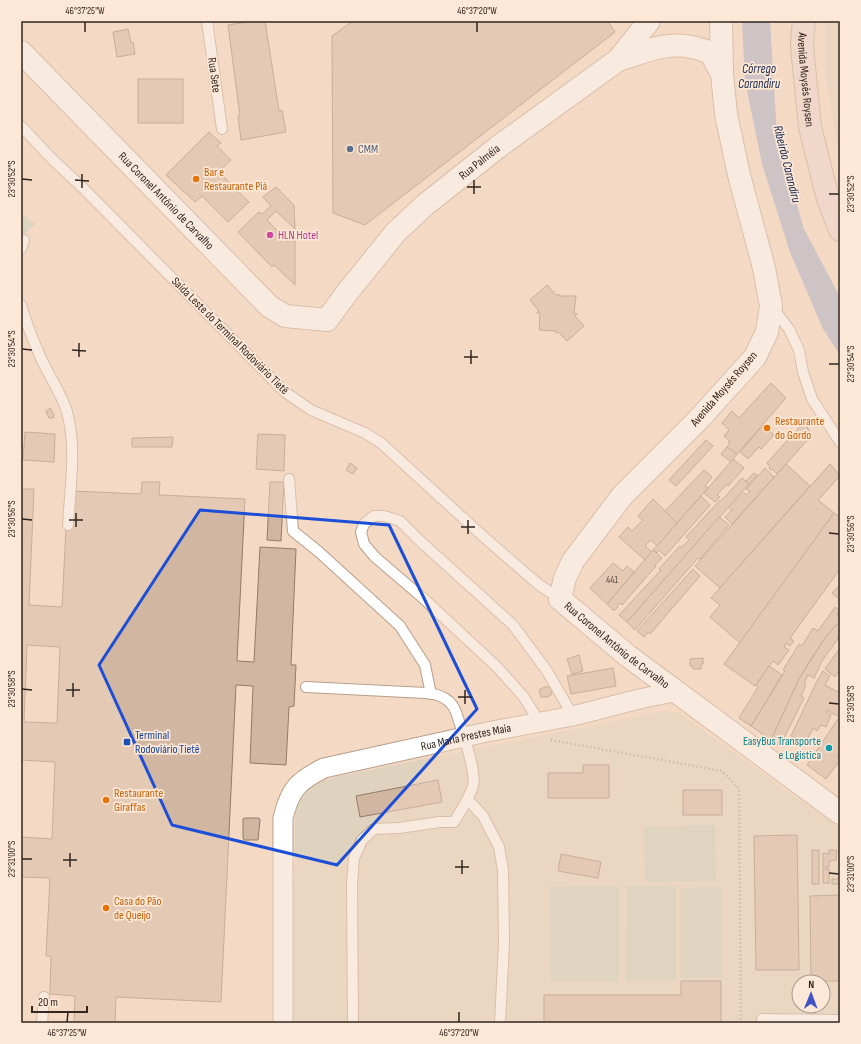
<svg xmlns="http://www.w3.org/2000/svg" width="861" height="1044" font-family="'Sofia Sans Condensed',sans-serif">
  <rect width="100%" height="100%" fill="#f4d9c4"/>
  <g fill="#dfd3bf" fill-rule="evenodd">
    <path d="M826,21h14v133l-4,-17 -10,-60z"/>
    <path d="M664,711l14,1 162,117v194h-548l3,-209 2,-13 7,-10 12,-8 18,-6zM799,982h24v24h-24z"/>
  </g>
  <g fill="#c4cebb">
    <path d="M21,214l15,10 -15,13z"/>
    <path d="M715,825l1,56 -71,1 -1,-56z"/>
    <path d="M619,886v96h-68l-1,-95z"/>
    <path d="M627,886h49v95h-50z"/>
    <path d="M721,887l1,90 -42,1v-90z"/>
  </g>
  <path fill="#9facc6" d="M742,21h28l7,114 27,94 36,68v58l-17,-26 -33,-77 -28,-88 -17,-83z"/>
  <g fill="#d1b7a2" stroke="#937b68" fill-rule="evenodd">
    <path d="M254,21h11l14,90 3,-1 4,22 -45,8 -3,-24h2l-12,-91z"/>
    <path d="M353,21h255l7,11 -250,193 -32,-12 -1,-177z"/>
    <path d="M128,29l3,14 2,-1 2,12 -18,3 -4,-25z"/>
    <rect x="138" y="79" width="45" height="44"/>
    <path d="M209,132l12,11 -4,3 14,14 -12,12 30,30 -21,20 -26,-26 -7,6 -29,-27z"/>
    <path d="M276,187l18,18 1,24 -19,-18 -9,9 21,22 7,-7v50l-21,-20 -2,2 -34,-35 21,-20 3,2 9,-8 -8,-9z"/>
    <path d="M547,285l9,10 3,-1v2h17l-2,17 3,1 -2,2 9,10 -17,15 -9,-9 -2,1v-2l-17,-1 1,-17h-3v-1l2,-1 -9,-11z"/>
    <path d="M771,383l15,15 -49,56 -10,-7 3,-3 -2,-2 2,-1 -6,-5 5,-6 -7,-7 10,-12 7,7z"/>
    <path d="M50,408l4,7 -1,3h-4l-3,-7z"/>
    <path d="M804,422l8,13 -35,39 -5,-5 -1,1 -2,-2 1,-1 -3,-4z"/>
    <path d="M763,425l11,10 -13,14 -2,-2 -11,12 -8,-7z"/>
    <path d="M25,432l30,2 -1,28 -31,-2z"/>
    <path d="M258,434l27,1 -1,36 -28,-2z"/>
    <path d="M173,437l-1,10h-40v-9z"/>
    <path d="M706,440l7,6 -37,40 -7,-6z"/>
    <path d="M727,447l10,7 -6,8 -10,-8z"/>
    <path d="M733,459l11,9 -16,18 -1,-2 -10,11 3,2 -5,5 -11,-9z"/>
    <path d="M350,463l7,5 -4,6 -7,-4z"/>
    <path d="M786,464l24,22 -90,102 -25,-22z"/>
    <path d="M830,464l10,12 -22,24 16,13 -94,130 -30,-26 10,-12 -9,-7z"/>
    <path d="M765,468l9,9 -42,47 -7,-7 7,-7 -4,-3 14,-16 4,4 4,-4 -4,-2z"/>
    <path d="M704,470l8,7 -7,9 3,2 -31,35 -12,-12z"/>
    <path d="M754,473l3,2 -8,9 -3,-3z"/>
    <path d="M742,478l7,6 -122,138 -8,-7 42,-45 -2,-1 21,-23 1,2 8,-8 -3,-3 34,-37 1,1z"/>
    <path d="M142,482h18l-1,13 86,4 -8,162 17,1 6,-115 36,2 -5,116h5l-2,41 -5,1 -3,58 -36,-2 3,-77 -17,-1 -15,317 -105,-5 -1,26h-41l1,-27 -25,-2 1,-38h-5l4,-78 -29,-1v-40l31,2 3,-77 -33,-2 -1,13v-284h13l-5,116 33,2 4,-78h5l2,-38 68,3zM27,645l33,2 -3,76 -33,-1z"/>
    <path d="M270,482h14l-3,59 -14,-1z"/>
    <path d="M701,496l9,9 -45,51 -6,-6 -2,3 -4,-3z"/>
    <path d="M653,499l24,24 -20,23 -6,-6 -6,6 7,6 -7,8 -26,-23 9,-10 4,4 11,-11 -5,-4z"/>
    <path d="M834,513l6,4v52l-50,69 4,3 -4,5 -4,-3 -2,4 5,3 -11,15 -5,-4 -18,25 -31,-22z"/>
    <path d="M719,517l10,8 -29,34 -2,-1 -63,72 -8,-8z"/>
    <path d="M653,550l9,8 -7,7 1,1 -34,39 -2,-2 -3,3 1,1 -3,3h-2l-6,-6z"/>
    <path d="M613,563l10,8 4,-5 7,6 -27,32 -17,-16z"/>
    <path d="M693,569l7,7 -50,58 -2,-2 -4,5 -7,-6z"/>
    <path d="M840,585v15l-8,-7z"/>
    <path d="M835,607l5,4 -3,4 3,2v4l-15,17 -16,24 -10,17 -28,61 -20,-14 34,-55 -2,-1 16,-26 3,2 11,-18 5,3z"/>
    <path d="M840,621v14l-3,3 1,1 -16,22 -8,17 -6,-3 -3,7v5l-4,9 3,2 -24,48 -9,-6 28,-61 26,-41z"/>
    <path d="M840,648v21l-5,8 -10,-8z"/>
    <path d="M579,655l4,16 -11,3 -5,-15z"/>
    <path d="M703,658v6h-2v5h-8l-1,-3h-2v-7z"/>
    <path d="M769,666l13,9 -31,51 -12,-8 19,-31 -2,-2z"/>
    <path d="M613,668l3,18 -45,8 -4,-18z"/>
    <path d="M823,671l7,5 -5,9 13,7 2,-3v24l-2,3 -12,-6v2l5,3 -5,12 -5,-2 -4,6 -4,-3 -7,15 -15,-7 26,-55z"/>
    <path d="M544,687h7l1,7 -4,3h-7l-2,-7z"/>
    <path d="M840,716v25l-2,3 2,1 -2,3 2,1v2l-3,5 3,2v2l-14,19 -19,-14z"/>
    <path d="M583,765h26v33h-61v-25h35z"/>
    <path d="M438,780l4,22 -82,15 -4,-21z"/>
    <rect x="683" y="790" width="39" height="25"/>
    <path d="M245,818h14l1,2 -2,20h-14l-1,-2v-19z"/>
    <path d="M797,835l2,135h-43l-2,-134z"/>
    <rect x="812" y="850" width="7" height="34"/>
    <path d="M829,850h8l-1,10 -7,1v6h-6v-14l6,1z"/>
    <path d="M561,854l40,8 -3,16 -40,-7z"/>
    <rect x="823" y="869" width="6" height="14"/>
    <rect x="832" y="879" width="8" height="5"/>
    <path d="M840,895v86h-29l-1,-85z"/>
    <path d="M681,981h40v42h-177v-28h137z"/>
  </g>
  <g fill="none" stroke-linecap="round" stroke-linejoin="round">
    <defs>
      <g id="service">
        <path d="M207,21l15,108"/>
        <path d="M21,126l31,33 31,29 183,185 19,19 26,18 54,23 16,10 104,95 53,46 22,15"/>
        <path d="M21,249l3,-9"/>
        <path d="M21,305c5,17 12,35 19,51 8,19 21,36 27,56 10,36 3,76 1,113"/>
        <path d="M772,307l17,22 10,21 4,22 9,27 28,43"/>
        <path d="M289,479l4,52 26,21 81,74 25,39 6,29"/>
        <path d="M306,687l120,6c14,1 25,6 30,19 5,16 21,59 17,74 -4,13 -12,24 -19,36h-14l-41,6 -25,1 -12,11 -8,18 -2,26 1,139"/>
        <path d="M540,723l-17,-27 -26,-29 -73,-68 -49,-42 -11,-13 -3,-12 3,-8 10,-8h10l16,5 20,20 93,84 34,46 26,45"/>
        <path d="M468,800l15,16 16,31 4,23 1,73 -4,80"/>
        <path d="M762,1019l78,1"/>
        <path d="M42,1023l2,-26"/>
      </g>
      <g id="minor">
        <path id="s1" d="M283,1023v-205c7,-29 15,-37 41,-50l163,-36 86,-16 66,-17 35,-7"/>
      </g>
      <g id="tertiary">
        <path id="s2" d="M721,21l1,53 4,40 13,61 25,93 7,38 -4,26 -12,25 -57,63 -76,76 -49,65 -8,17 -5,21 68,57 212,157"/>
        <path id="s3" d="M21,52l248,254 16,10 42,4 19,-26 50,-62 29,-27 73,-58 120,-87 31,-39"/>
        <path d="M618,60c23,-7 49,-19 74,-13 6,1 12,4 18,5l12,22"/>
      </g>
      <g id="secondary">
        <path id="s4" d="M804,21l-2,21 1,15 7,70 18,72 12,31"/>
      </g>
    </defs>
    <use href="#service" stroke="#b99f8b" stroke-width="12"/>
    <use href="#minor" stroke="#b99f8b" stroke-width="21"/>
    <use href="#tertiary" stroke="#b99f8b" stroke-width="24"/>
    <use href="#secondary" stroke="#b99f8b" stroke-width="24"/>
    <path stroke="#927f71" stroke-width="2.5" stroke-dasharray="1 3" stroke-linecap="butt" d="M551,740l171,31 17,18 2,234"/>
    <use href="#service" stroke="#fff" stroke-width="10"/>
    <use href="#minor" stroke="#fff" stroke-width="19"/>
    <use href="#tertiary" stroke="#fff" stroke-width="22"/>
    <use href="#secondary" stroke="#ebd4ce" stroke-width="22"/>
  </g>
  <path d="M0 0H861V1044H0ZM200,510l189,15 88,184 -140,156 -165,-40 -73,-160z" fill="#f4d9c4" fill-opacity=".55" fill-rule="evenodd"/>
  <path fill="none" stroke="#1d4ed8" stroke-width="3" stroke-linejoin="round" d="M200,510l189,15 88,184 -140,156 -165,-40 -73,-160z"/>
  <path fill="none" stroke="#30261e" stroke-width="1.5" d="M85,32v-10M477,32v-10M22,179l10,1M75,180l14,1M467,187h14M82,188v-14M474,194v-14M829,194h10M22,349l10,1M72,350l14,1M79,357v-14M464,357h14M471,364v-14M829,364h10M22,519l10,1M69,520h14M76,527v-14M461,527h14M829,533l10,1M468,534v-14M22,689l10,1M66,690h14M73,697v-14M458,697h14M829,703l10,1M465,704v-14M22,859h10M63,860h14M70,867v-14M455,867h14M829,873l10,1M462,874v-14M67,1022l1,-10M459,1022v-10"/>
  <circle fill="#5c6f8a" stroke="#fde7d6" stroke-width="1.5" cx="350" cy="149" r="4"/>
  <g fill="#e8710a" stroke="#fde7d6" stroke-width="1.5">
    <circle cx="196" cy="179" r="4"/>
    <circle cx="767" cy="428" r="4"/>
    <circle cx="106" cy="800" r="4"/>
    <circle cx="106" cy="908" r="4"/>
  </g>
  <circle fill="#d1479c" stroke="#fde7d6" stroke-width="1.5" cx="270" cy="235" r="4"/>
  <rect fill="#1a4fb4" stroke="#fde7d6" stroke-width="1.5" x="123" y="738" width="8" height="8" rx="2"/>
  <circle fill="#0f9aa8" stroke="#fde7d6" stroke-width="1.5" cx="829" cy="748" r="4"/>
  <g text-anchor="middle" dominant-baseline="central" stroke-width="3.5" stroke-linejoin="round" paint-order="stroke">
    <g font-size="10" fill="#584a3f">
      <text x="612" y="580">441</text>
    </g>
    <g font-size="12" fill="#30261e" stroke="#fde7d6">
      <text transform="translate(214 75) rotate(82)">Rua Sete</text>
      <text stroke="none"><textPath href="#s4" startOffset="59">Avenida Moysés Roysen</textPath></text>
      <text stroke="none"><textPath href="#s3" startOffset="637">Rua Palméia</textPath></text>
      <text stroke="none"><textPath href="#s3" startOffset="208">Rua Coronel Antônio de Carvalho</textPath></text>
      <text transform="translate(230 336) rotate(45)">Saída Leste do Terminal Rodoviário Tietê</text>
      <text transform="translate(724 389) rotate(-49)">Avenida Moysés Roysen</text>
      <text stroke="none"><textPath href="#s2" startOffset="732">Rua Coronel Antônio de Carvalho</textPath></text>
      <text stroke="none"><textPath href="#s1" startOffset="418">Rua Maria Prestes Maia</textPath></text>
    </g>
    <g font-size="12" fill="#4e5e75" stroke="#fde7d6" text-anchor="start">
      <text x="358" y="149">CMM</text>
    </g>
    <g font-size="12" fill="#c56008" stroke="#fde7d6" text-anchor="start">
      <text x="204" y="172">Bar e<tspan x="204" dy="14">Restaurante Piá</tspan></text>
      <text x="775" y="421">Restaurante<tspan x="775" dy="14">do Gordo</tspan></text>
      <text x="114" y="793">Restaurante<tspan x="114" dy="14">Giraffas</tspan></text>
      <text x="114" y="901">Casa do Pão<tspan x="114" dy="14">de Queijo</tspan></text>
    </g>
    <g font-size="12" fill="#b23c85" stroke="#fde7d6" text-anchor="start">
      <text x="278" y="235">HLN Hotel</text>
    </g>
    <g font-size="12" fill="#164399" stroke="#fde7d6" text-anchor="start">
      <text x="135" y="735">Terminal<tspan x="135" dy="14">Rodoviário Tietê</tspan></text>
    </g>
    <g font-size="12" fill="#0d838f" stroke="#fde7d6" text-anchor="end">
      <text x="821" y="741">EasyBus Transporte<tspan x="821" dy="14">e Logística</tspan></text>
    </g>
    <g font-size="13" font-style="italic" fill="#192a4f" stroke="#fde7d6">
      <text x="759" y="69">Córrego<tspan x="759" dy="15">Carandiru</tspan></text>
      <text transform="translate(787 164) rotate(76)">Ribeirão Carandiru</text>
    </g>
  </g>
  <rect width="861" height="1044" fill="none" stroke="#fde7d6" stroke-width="44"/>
  <g transform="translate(811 994) rotate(1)"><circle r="19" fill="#fde7d6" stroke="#ab9a8c"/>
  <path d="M0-3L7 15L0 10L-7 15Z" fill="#3f53c6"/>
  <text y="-6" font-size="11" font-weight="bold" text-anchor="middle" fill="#30261e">N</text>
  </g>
  <path d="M32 1006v6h55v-6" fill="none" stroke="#30261e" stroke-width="2"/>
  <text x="38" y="1006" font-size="12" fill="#30261e" stroke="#fde7d6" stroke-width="3" paint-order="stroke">20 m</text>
  <rect x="22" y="22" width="817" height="1000" fill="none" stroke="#30261e" stroke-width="1.5"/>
  <g font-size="10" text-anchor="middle" fill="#30261e">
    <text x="85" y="14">46°37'25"W</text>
    <text x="477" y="14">46°37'20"W</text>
    <text transform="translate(11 179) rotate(-90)" y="4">23°30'52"S</text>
    <text transform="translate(850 194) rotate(-90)" y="4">23°30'52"S</text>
    <text transform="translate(11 349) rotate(-90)" y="4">23°30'54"S</text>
    <text transform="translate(850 364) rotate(-90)" y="4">23°30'54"S</text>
    <text transform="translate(11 519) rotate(-90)" y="4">23°30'56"S</text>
    <text transform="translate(850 534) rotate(-90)" y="4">23°30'56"S</text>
    <text transform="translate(11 689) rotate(-90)" y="4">23°30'58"S</text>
    <text transform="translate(850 704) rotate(-90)" y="4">23°30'58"S</text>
    <text transform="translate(11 859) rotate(-90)" y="4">23°31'00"S</text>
    <text transform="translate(850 874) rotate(-90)" y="4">23°31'00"S</text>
    <text x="67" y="1036">46°37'25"W</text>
    <text x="459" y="1036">46°37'20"W</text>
  </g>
</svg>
